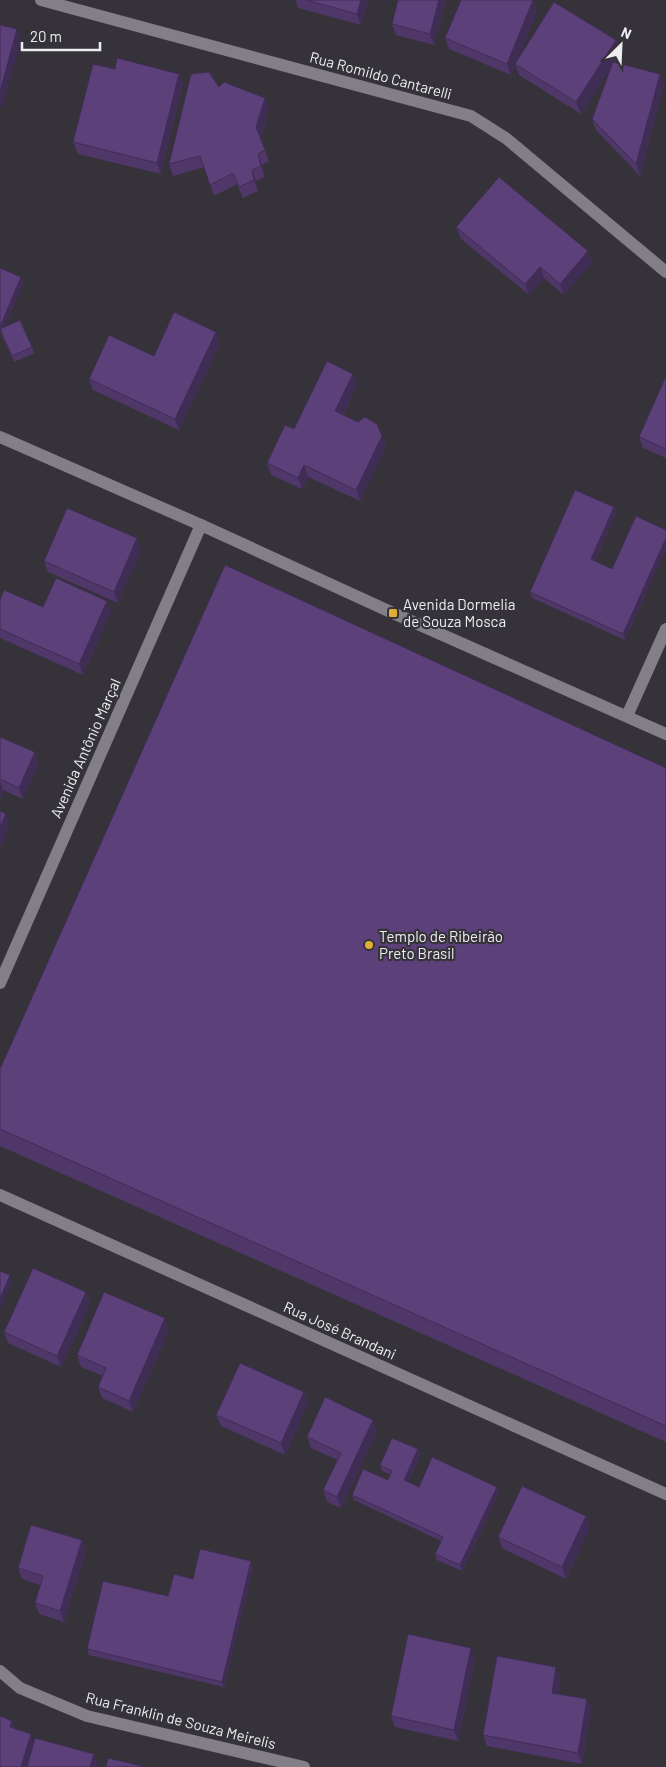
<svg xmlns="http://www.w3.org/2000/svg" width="666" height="1767" font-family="Barlow,sans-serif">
  <rect width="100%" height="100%" fill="#353339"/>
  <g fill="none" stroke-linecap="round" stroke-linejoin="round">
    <g stroke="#827f86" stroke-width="12">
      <path d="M41,0l430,116 36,23 159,133"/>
      <path d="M0,437l201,88 192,88 273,121"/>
      <path d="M627,716l39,-87"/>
      <path d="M0,983l201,-458"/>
      <path d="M0,1195l666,299"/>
      <path d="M0,1671l20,17 67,28 217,51"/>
    </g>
  </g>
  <g fill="#4f3769">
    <path d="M295,0h73l-7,25 -63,-17z"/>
    <path d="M398,0h48l-12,45 -38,-10 -4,-11z"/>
    <path d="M533,0l4,12 -22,52 101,-24 4,12 -39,62 -62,-39 -4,-11 -4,11 -62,-26 -4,-11z"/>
    <path d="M115,69l64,5 4,11 -22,89 -83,-20 -5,-12z"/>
    <path d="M664,85l-24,91 -44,-46 -4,-11z"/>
    <path d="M219,87l46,11 4,11 -8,29 8,23 -7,4 3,12 -9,4 2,10 -15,7 -6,-14 -23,12 -10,-29 -31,9 -4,-12z"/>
    <path d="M456,227l136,35 -28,33 -20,-17 -15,17 -68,-56z"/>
    <path d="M24,283l-20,44 28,20 2,6 -20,9 -13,-28z"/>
    <path d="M220,343l-41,87 -86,-40 -4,-11 65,-23z"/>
    <path d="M353,374l4,11 -14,30 39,21 4,11 -26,54 -52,-24 -6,12 -31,-14 -4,-12 27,-34z"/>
    <path d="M666,376v82l-23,-10 -4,-11z"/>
    <path d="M614,507l2,6 -21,48 17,8 54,-39v18l-41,92 -93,-42 -2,-6z"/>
    <path d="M141,550l-23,53 -70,-31 -4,-11z"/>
    <path d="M0,600l43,7 68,5 -28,63 -83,-37z"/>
    <path d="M0,737l39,27 -16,35 -20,-9 -3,8z"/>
    <path d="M666,768v674l-666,-296v-77z"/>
    <path d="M86,1292l4,12 -29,63 -53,-24 -4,-11z"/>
    <path d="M169,1330l-36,82 -31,-14 -4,-11 5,-11 -22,-9 -4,-12z"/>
    <path d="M308,1403l-23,52 -64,-29 -5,-11z"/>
    <path d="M377,1431l-36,77 -14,-6 -4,-12 14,-30 -26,-12 -4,-11z"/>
    <path d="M418,1449l2,6 -12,27 11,5h78l2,6 -37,78 -25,-11 -2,-6 6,-13 -87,-41 -2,-5 36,-15 3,-5 -9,-4 -2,-6z"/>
    <path d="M586,1516l4,12 -24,51 -64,-31 -4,-11z"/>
    <path d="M82,1540l4,12 -22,70 -25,-8 -4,-11 5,-18 -18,-6 -4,-11z"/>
    <path d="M253,1567l-29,120 -135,-32 -2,-6 106,-70z"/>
    <path d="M471,1648l4,11 -17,82 -63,-14 -4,-11z"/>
    <path d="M560,1678l-2,16 29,5 4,12 -9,53 -95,-18 -4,-11z"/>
  </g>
  <g fill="#402d55">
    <path d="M361,0h7l-7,25 -4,-11z"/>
    <path d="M439,0h7l-12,45 -4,-11z"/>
    <path d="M533,0l4,12 -26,63 -4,-11z"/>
    <path d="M17,29l4,11 -19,70 -2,-7v-11z"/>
    <path d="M616,40l4,12 -39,62 -5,-12z"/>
    <path d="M179,74l4,11 -22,89 -4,-11z"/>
    <path d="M660,74l4,11 -24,91 -4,-12z"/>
    <path d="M265,98l4,11 -8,29 -5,-11z"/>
    <path d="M258,154l4,11 3,12 -4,-11z"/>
    <path d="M252,170l4,11 2,10 -4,-11z"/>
    <path d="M588,251l4,11 -28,33 -4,-11z"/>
    <path d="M540,267l4,11 -15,17 -4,-11z"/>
    <path d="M21,277l3,6 -22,50 -2,-3v-3z"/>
    <path d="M216,332l4,11 -41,87 -4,-11z"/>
    <path d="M353,374l4,11 -18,37 -4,-11z"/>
    <path d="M382,436l4,11 -26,54 -4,-11z"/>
    <path d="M304,465l4,12 -6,12 -4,-11z"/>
    <path d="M614,507l2,6 -23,52 -2,-6z"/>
    <path d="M137,538l4,12 -23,53 -4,-11z"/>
    <path d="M666,538v10l-41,92 -2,-6z"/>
    <path d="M107,601l4,11 -28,63 -4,-11z"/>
    <path d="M35,752l4,12 -16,35 -4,-11z"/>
    <path d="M0,781l3,9 -3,8z"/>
    <path d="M6,814l4,11 -10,23v-21z"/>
    <path d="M10,1275l2,6 -12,29v-11z"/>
    <path d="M86,1292l4,12 -29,63 -4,-11z"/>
    <path d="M165,1318l4,12 -36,82 -4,-11z"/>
    <path d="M304,1392l4,11 -23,52 -4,-12z"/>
    <path d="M373,1420l4,11 -36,77 -4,-11z"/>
    <path d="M418,1449l2,6 -14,30 -2,-5z"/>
    <path d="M497,1487l2,6 -37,78 -2,-6z"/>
    <path d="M586,1516l4,12 -24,51 -4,-12z"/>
    <path d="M82,1540l4,12 -22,70 -4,-11z"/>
    <path d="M251,1561l2,6 -29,120 -2,-5z"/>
    <path d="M471,1648l4,11 -17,82 -4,-11z"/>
    <path d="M556,1667l4,11 -4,26 -4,-11z"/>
    <path d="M587,1699l4,12 -9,53 -4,-11z"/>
    <path d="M12,1721l5,11 -7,-5z"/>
    <path d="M31,1734l4,12 -7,21h-7z"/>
    <path d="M94,1754l4,11 -1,2h-7z"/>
  </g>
  <g fill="#5c407a" stroke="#402d55">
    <path d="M306,0h55l-4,14z"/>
    <path d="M398,0h41l-9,34 -38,-10z"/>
    <path d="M461,0h72l-26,64 -62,-26z"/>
    <path d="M554,2l62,38 -40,62 -61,-38z"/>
    <path d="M0,25l17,4 -17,63z"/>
    <path d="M117,58l62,16 -22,89 -84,-21 20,-78 22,5z"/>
    <path d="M613,62l47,12 -24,90 -44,-45z"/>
    <path d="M209,72l10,15 5,-5 41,16 -9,29 9,23 -7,4 3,12 -9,4 2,10 -15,7 -6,-14 -23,12 -10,-29 -31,8 22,-90z"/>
    <path d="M499,177l89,74 -28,33 -20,-17 -15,17 -69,-57z"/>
    <path d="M0,268l21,9 -21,50z"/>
    <path d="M174,312l42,20 -41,87 -86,-40 20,-44 45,21z"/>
    <path d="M20,320l12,27 -20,9 -12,-27z"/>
    <path d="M327,361l26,13 -18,37 23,11 7,-5 12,7 5,12 -26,54 -52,-25 -6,13 -31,-15 18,-38 9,4z"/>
    <path d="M666,376v73l-27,-12z"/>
    <path d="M575,490l39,17 -23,52 21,10 24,-53 30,14v8l-43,96 -93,-42z"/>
    <path d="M67,508l70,30 -23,54 -70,-31z"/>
    <path d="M225,565l441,203v658l-666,-297v-60z"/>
    <path d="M56,578l51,23 -28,63 -79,-35v-29l4,-10 39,17z"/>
    <path d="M0,737l35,15 -16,36 -19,-9z"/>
    <path d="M0,811l6,3 -6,13z"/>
    <path d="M33,1268l53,24 -29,64 -53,-24z"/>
    <path d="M0,1271l10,4 -10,24z"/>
    <path d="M104,1292l61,26 -36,83 -31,-14 8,-19 -29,-13z"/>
    <path d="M240,1363l64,29 -23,51 -65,-28z"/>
    <path d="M325,1397l48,23 -36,77 -14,-7 18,-37 -34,-16z"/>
    <path d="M392,1438l26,11 -14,31 15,7 13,-30 65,30 -37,78 -25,-11 8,-17 -91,-42 11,-26 25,11 4,-9 -12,-6z"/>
    <path d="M522,1486l64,30 -24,51 -64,-30z"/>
    <path d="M31,1525l51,15 -22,71 -25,-8 8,-27 -25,-8z"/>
    <path d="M200,1549l51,12 -29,121 -135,-33 16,-68 65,15 6,-22 19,5z"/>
    <path d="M408,1634l63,14 -17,82 -63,-14z"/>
    <path d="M497,1656l59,11 -4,26 35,6 -9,54 -95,-18z"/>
    <path d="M0,1716l12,5 -2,6 21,7 -10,33h-21z"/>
    <path d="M35,1738l59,16 -4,13h-63z"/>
    <path d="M108,1758l38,9h-40z"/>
  </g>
  <g fill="#dfb034" stroke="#353339" stroke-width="2">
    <rect x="388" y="608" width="10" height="10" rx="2.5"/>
    <circle cx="369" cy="945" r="5"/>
  </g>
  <g text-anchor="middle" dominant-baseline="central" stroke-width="4.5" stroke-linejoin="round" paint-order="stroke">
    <g font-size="15" fill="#eeedf1" stroke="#353339">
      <text transform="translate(381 75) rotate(15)">Rua Romildo Cantarelli</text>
      <text transform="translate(85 748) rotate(-66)">Avenida Antônio Marçal</text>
      <text transform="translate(340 1330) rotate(24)">Rua José Brandani</text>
      <text transform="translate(181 1720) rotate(14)">Rua Franklin de Souza Meirelis</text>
    </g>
    <g font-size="15" fill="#eeedf1" stroke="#353339" text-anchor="start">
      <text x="403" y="604">Avenida Dormelia<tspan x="403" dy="17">de Souza Mosca</tspan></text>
      <text x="379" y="936">Templo de Ribeirão<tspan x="379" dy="17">Preto Brasil</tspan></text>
    </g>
  </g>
  <g transform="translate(621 45) rotate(24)" stroke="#353339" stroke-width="4" paint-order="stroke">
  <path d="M0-4L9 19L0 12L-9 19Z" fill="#eeedf1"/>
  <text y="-8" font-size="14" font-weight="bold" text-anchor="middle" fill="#eeedf1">N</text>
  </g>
  <path d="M22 42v8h78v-8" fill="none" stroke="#eeedf1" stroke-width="2.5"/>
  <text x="30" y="42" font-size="15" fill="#eeedf1" stroke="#353339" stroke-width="4" paint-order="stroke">20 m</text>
</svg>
